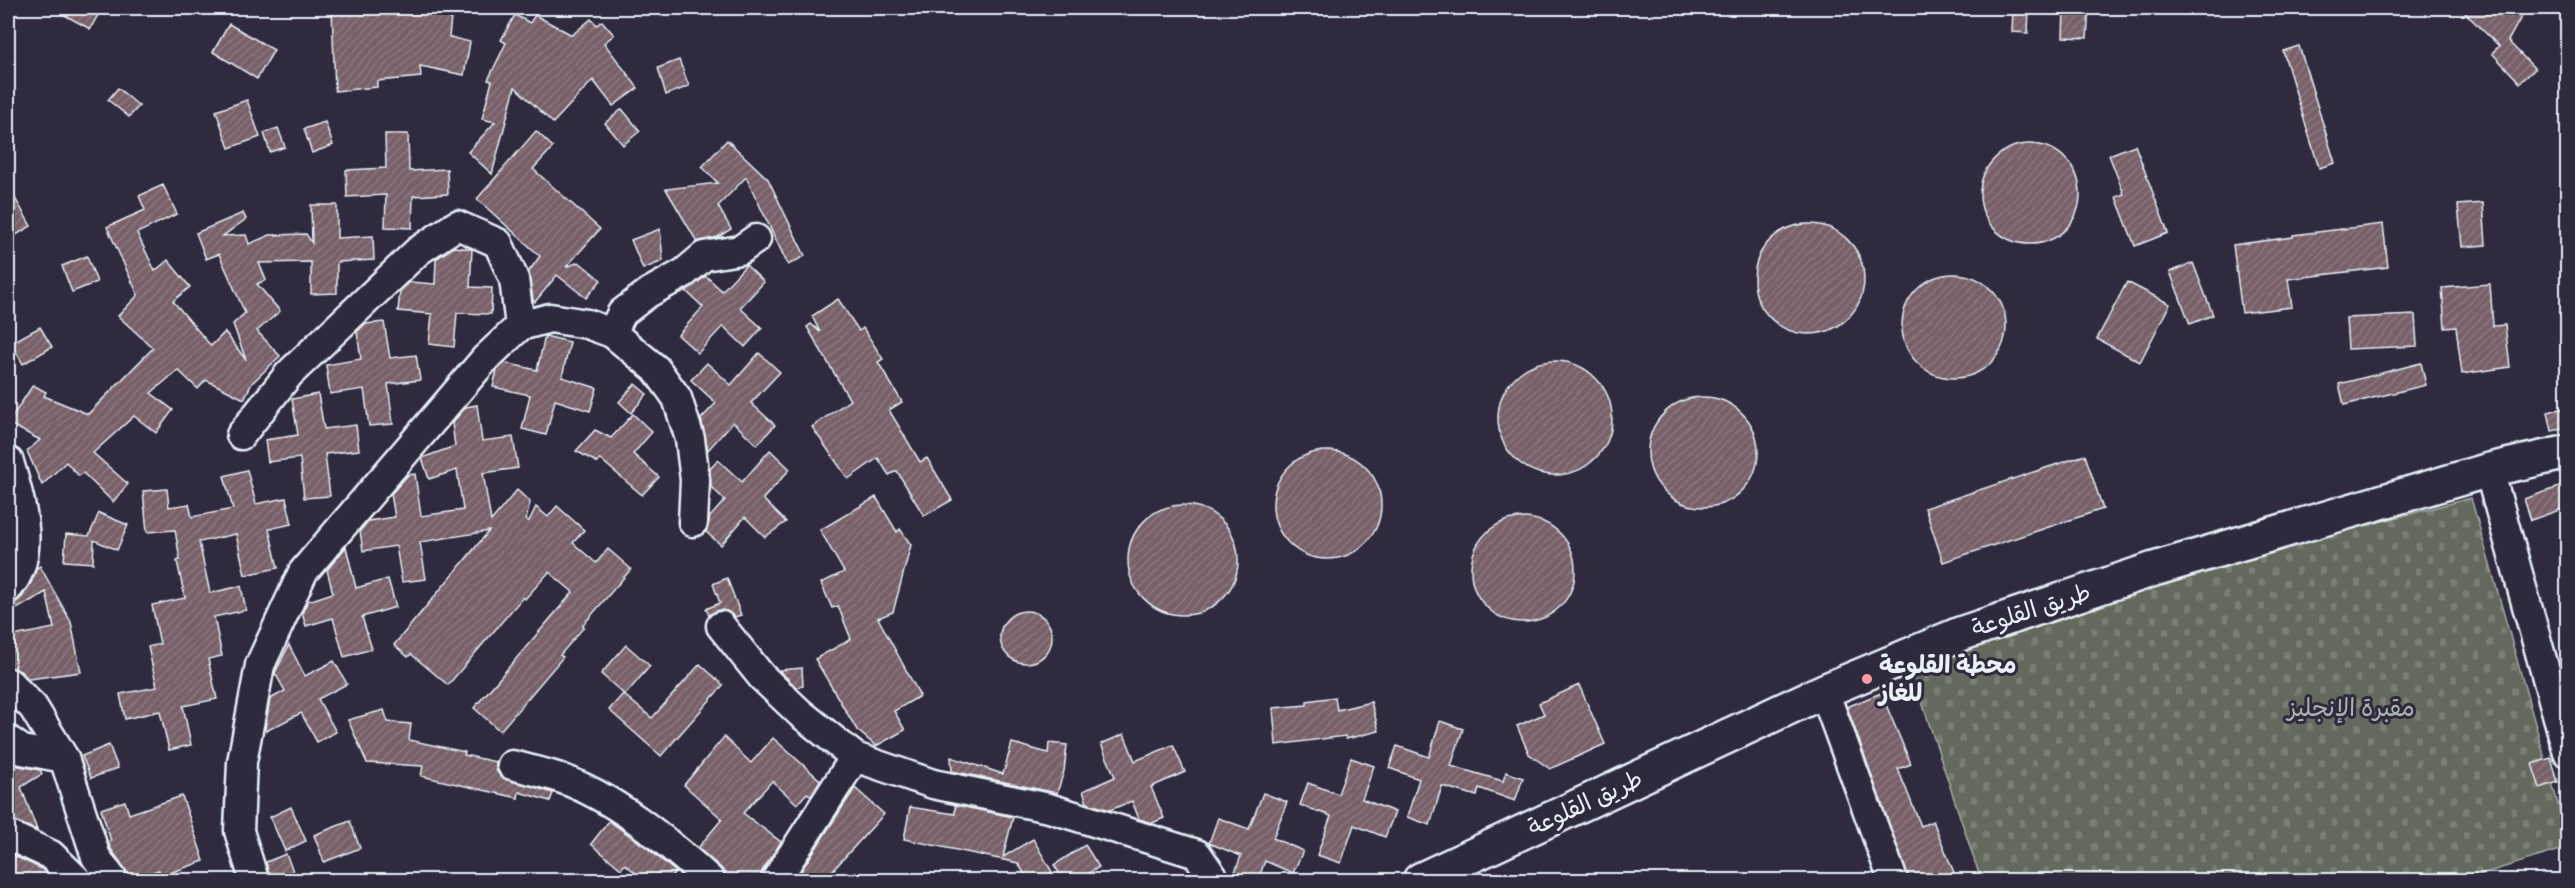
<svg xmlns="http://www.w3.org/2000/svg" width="2575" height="888" font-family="Caveat,'Playpen Sans Arabic',sans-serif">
  <defs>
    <pattern id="cemetery-stones" width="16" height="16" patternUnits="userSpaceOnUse" patternTransform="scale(1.5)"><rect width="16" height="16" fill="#63695b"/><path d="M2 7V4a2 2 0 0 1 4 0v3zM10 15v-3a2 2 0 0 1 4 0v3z" fill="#797f73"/></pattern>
    <pattern id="building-hatch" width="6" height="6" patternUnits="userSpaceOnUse" patternTransform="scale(1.5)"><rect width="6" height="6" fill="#786069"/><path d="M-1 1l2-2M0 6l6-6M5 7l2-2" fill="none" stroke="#8b777f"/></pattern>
  </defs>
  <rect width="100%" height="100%" fill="#2f2a3d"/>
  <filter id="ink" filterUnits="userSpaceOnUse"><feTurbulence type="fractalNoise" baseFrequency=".0167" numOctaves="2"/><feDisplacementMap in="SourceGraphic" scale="12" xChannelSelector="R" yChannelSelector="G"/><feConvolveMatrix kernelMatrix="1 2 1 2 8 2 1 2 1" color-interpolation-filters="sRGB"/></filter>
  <g filter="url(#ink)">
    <path fill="url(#cemetery-stones)" stroke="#a6adaa" stroke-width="1.5" d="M2471,498l96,338v12l-105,32h-481l-70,-211c180,-77 371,-121 560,-171z"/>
    <g fill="url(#building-hatch)" stroke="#e8f1f8" stroke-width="1.5">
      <path d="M52,8h50l-12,21z"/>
      <path d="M332,8h120l-3,29 21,5 -6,33 -44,-9 1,11 -44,4v6l-42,4z"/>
      <path d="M2013,8h16l-1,25 -16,-1z"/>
      <path d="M2064,8h25l-2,30 -24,-1z"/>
      <path d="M2460,8h66l-18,33 27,28 -15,14 -28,-30 7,-7z"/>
      <path d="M515,15l15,8 5,-8 37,20 19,-16 6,6 5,-4 12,14 -10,8 34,45 -25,18 -20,-26 -40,43 -38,-36 -23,87 -24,-22 27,-30 -13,-3 10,-38 -4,-1 18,-37 -5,-3z"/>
      <path d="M229,24l45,26 -17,29 -44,-27z"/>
      <path d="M2299,46l36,117 -16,5 -36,-117z"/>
      <path d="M679,60l10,26 -23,9 -8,-27z"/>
      <path d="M118,88l21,18 -10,11 -21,-17z"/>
      <path d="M247,100l13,37 -31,11 -13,-37z"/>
      <path d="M622,109l18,22 -17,14 -18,-22z"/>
      <path d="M325,122l8,23 -21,8 -8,-24z"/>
      <path d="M278,128l7,19 -15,5 -6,-19z"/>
      <path d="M536,131l17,16 -20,22 67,60 -34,38 13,-5 22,18 -15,18 -29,-23 -22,27 -2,-2 -4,-29 11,-15 -63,-57z"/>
      <path d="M385,134h23l1,37 38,-2 1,25 -35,2 -1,32 -27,-1 1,-32 -39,2 -1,-27 40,-2z"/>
      <path d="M727,140l41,39 37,77 -17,9 -42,-88 -28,29 13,23 -13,8 -21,5 -31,-53 52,-6 -16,-16z"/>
      <circle cx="2030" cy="194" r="50"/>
      <path d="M2135,145l33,88 -33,13 -19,-49 8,-3 -15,-39z"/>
      <path d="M163,185l14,29 -40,19 18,38 13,-11 22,27 -17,14 38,45 14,-14 21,28 -13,-36 12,-11 -26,-59 -13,5 -10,-26 47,-20 3,6 -23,17 23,-1 3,9 21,-9 36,-1 6,9 -1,-38h26v33l36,-2 1,24 -37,2v31l-26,1v-32l-52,1 7,17 -9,4 23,27 -23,20 23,25 -28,27 -8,16 -38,-19 -8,9 -20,-19 -27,23 22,17 -17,23 -22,-17 -41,37 35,31 -15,18 -30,-29 -4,3 -13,-14 -24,23 -15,-34 13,-11 -32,-17 25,-38 13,7 -2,4 44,18 65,-66 -35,-32 20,-21 -31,-68 38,-17 -6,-14z"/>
      <path d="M8,186l23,40 -23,14z"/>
      <path d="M2483,203l3,42 -24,2 -4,-42z"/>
      <path d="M2383,224l5,43 -100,12 4,28 -50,6 -9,-68 60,-8v-2z"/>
      <circle cx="1809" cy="279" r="55"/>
      <path d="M660,229l3,32 -20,8 -12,-29z"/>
      <path d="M454,247l18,2 -2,38 22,1 -1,26 -34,-1 -3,34 -25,-3 3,-30 -34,-3 2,-20 10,-9 25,2 1,-25z"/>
      <path d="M87,256l10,26 -25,10 -10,-26z"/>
      <path d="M2193,263l20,52 -23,9 -20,-52z"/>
      <path d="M746,265l18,17 -24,26 22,20 -17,19 -22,-21 -25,27 -20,-18 25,-28 -17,-16 20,-15 16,15z"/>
      <circle cx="1954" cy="326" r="52"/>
      <path d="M2127,282l43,22 -30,58 -43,-23z"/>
      <path d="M2490,284l3,42 12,-1 5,42 -48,7 -6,-47 -11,1 -3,-40z"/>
      <path d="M838,299l21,32 4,-3 20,31 -5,3 24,40 -13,8 31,52 7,-4 25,42 -28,16 -27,-45 -8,4 -11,-17 -30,21 -36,-52 38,-27 -43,-73 4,-3 9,8 -8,-16z"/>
      <path d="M2415,315l2,31 -69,3 -2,-31z"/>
      <path d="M384,322l6,36 26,-3 4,25 -32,4 5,40 -24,2 -5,-37 -34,5 -4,-29 35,-6 -4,-27 8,-8z"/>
      <path d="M40,327l12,20 -29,17 -12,-21z"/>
      <path d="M545,336l25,6 -8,35 35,11 -7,23 -35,-11 -9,35 -24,-6 8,-34 -37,-8 4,-17 8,-7 32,7z"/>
      <path d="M759,353l21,19 -29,31 24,22 -18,20 -24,-23 -25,28 -7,-31 15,-16 -25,-23 16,-17 24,22z"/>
      <circle cx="1555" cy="418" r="57"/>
      <path d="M2421,363l5,22 -82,20 -5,-21z"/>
      <path d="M635,384l12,10 -16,19 -12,-11z"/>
      <path d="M318,394l6,35 32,-4 3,25 -34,4 5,42 -26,2 -4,-40 -32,4 -3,-22 33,-5 -6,-36z"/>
      <circle cx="1703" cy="452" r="55"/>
      <path d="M477,405l5,36 31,-4 5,31 -35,5 8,48 26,-31 13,12 -4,18 3,1 7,-14 12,10 9,-11 27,24 -11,13 23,20 12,-14 23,20 -48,56 1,2 -24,28 3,2 -63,74 -26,-23 99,-116 -24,-20 -24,27 -2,-2 -75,88 -37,-31 -3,3 -14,-12 95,-114 -69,11 6,37 -24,3 -6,-36 -33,5 -3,-20 8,-10 27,-4 -4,-23 17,-19 7,-1 6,42 42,-6 -6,-40 -28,9 -7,-21 33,-12 -3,-23 14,-16z"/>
      <path d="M2568,407v21l-16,3 -4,-19z"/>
      <path d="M633,414l19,18 -19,22 26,23 -17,18 -42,-36 -2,4 -22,-12 19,-21 16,8z"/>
      <path d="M770,450l20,19 -27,30 23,23 -21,15 -20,-20 -24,28 -15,-13 4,-15 15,-17 -14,-13 -1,-18 8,-9 24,22z"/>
      <circle cx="1327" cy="505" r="54"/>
      <path d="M2085,455l18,54 -160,53 -18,-54z"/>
      <path d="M247,470l9,34 30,-6 6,26 -23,5 9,39 -33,7 -9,-41 -37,8 11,51 31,-7 5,24 -32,7 8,39 -14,3 9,40 -34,7 8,39 -22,5 -9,-39 -35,8 -5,-25 37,-7 -9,-40 12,-3 -8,-39 33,-7 -8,-37 3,-1 -5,-30 -28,2 -4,-41 24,-2 2,18 20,-3 3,13 41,-8 -9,-33z"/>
      <path d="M2568,484v23l-37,13 -7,-21z"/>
      <path d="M876,497l21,35 3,-3 11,16 -18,67 -15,6 42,78 -26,15 11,19 -29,16 -19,-16 -42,-71 36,-20 -13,-33 -6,2 -11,-25 23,-11 -24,-42z"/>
      <circle cx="1183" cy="560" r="55"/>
      <path d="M99,513l29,12 -11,25 -23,-10 -1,23 -29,-2 2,-27 23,2z"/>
      <circle cx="1523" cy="570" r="52"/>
      <path d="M346,547l10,41 32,-9 8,28 -34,10 10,32 -28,8 -11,-39 -27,8 -4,-13 6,-12 25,-8 -6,-23z"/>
      <path d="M40,566l31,56 10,50 -52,7 -9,-8 -12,-4v-30l46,-9 -8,-36 -38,22v-10l8,-2 6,-5 9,-14 6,-15z"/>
      <path d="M727,578l14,37 -6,2 -8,-6 -8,-1 -10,5 -3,-6 14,-6 -7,-19z"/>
      <circle cx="1026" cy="637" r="26"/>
      <path d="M289,645l16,31 29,-15 13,23 -29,15 18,33 -19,10 -16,-29 -35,18 -1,-2 5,-30 15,-8 -10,-18z"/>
      <path d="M626,645l24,21 -25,29 -24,-21z"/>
      <path d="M700,664l23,21 -62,71 -52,-46 14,-16 29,24z"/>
      <path d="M802,668l1,18 -7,1 -17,-17z"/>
      <path d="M1579,685l26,59 -55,25 -21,-15 -12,-28 27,-12 -5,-11z"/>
      <path d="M1881,693l30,71 -13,5 23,57 12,-5 24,59h-48l-62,-173z"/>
      <path d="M1335,697l2,13 34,-8 8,29 -33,8 -1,-3 -69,9 -3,-37 34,-3v-4z"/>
      <path d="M384,710l4,12 23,2 -2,16 56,12 -1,3 32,7v8l5,7 52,16 -3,8 -31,-9 -1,6 -97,-22 2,-10 -56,-3 -19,-43z"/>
      <path d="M1440,721l23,8 -12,37 52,15 3,-9 17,6 -8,23 -36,-13 -2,8 -35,-10 -12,39 -23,-8 12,-38 -30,-11 8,-22 32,11z"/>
      <path d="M1124,734l11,27 38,-16 12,27 -34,15 13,31 -12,5 -13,-4 -7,-18 -22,9 -23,-7 -4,-12 32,-14 -14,-33z"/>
      <path d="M724,737l27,26 22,-25 47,42 -9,16 -4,-3 -10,11 -25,-23 -29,32 38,29 -19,29 -2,9h-31l-8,-12 -23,-20 24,-29 -38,-34z"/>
      <path d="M1012,743l36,10 1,-10 18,2 -3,26 -7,22 -105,-22 -1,-14 52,17z"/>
      <path d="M109,745l9,23 -27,10 -9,-22z"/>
      <path d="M1351,758l23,8 -12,33 33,13 -10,25 -31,-12 -13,38 -24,-8 14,-39 -31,-11 8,-22 30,11z"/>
      <path d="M2551,758l7,24 -18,6 -8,-24z"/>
      <path d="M8,760l11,6 21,4 2,4 -21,13 16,43 -29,-11z"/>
      <path d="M855,788l29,26 -60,66h-29z"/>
      <path d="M1263,793l24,9 -14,36 30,13 -10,22 -28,-12 -7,19h-26l9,-24 -32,-13 9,-25 31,11z"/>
      <path d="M182,796l22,65 -43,15 -2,-6 -30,10 -3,-10 -15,-21 -3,-7 3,-1 -10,-32 24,-8 4,13z"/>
      <path d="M955,805l58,12 -10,40 30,-18 19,33 -15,8h-9l-10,-17 -114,-24 6,-32 45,7z"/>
      <path d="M291,807l15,34 -21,10 -15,-34z"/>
      <path d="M350,821l10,27 -36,14 -10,-27z"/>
      <path d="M609,821l38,27 29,24 -8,8h-24l-19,-16 -4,5 -30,-25z"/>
      <path d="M1085,845l14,22 -21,13h-14l-10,-15z"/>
      <path d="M8,853l34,16 12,11h-46z"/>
      <path d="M286,854l9,22 -12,4h-13l-4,-18z"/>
    </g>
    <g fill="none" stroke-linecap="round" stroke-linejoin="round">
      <defs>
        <g id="minor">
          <path d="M612,333l10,-20 26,-20 36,-20 20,-17 36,-6 16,-11"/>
          <path d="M241,435l48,-61 129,-123 39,-26 41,18 16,36 6,47"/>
          <path d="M2489,470l79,283"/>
          <path d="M8,588c30,-34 12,-88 1,-126"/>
          <path d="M721,626l41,51 38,36 55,44 78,27 116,24 148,46 18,26"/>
          <path d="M9,683l24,24 31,51 32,99 17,23"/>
          <path d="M1824,691l69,189"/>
          <path d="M8,740l14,10 42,8"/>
          <path d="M512,765c15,4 30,7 45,12 56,19 110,64 153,103"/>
          <path d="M8,835l43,20 26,25"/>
          <path d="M254,880l-15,-49 3,-69 18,-97 43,-93 182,-213 35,-33 30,-8 37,6 25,9 44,36 21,29 13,41 5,41 -2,42"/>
          <path d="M776,880l79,-123"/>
        </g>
        <path id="major" d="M1420,880l404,-189 136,-57 194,-65 335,-99 79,-18"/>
      </defs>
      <use href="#minor" stroke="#e8f1f8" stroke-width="33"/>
      <use href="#major" stroke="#e8f1f8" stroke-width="38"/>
      <use href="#minor" stroke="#2f2a3d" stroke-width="28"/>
      <use href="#major" stroke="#2f2a3d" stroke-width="33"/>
    </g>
  </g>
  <circle fill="#ff9aa2" stroke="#2f2a3d" stroke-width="2" cx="1867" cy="679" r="6"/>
  <g text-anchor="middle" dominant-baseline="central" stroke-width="6" stroke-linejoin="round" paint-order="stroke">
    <g font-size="24" fill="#e8f1f8" stroke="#2f2a3d">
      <text transform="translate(2031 610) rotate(-18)">طريق القلوعة</text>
      <text transform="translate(1585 803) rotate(-25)">طريق القلوعة</text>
    </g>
    <g font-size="24" font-weight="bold" fill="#e8f1f8" stroke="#2f2a3d" text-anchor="start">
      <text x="1879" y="665">محطة القلوعة<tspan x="1879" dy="28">للغاز</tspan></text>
    </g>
    <g font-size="24" fill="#acb4b1" stroke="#2f2a3d">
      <text x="2351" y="708">مقبرة الإنجليز</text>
    </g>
  </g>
  <rect width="2575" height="888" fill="none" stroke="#2f2a3d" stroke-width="30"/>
  <rect x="15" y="15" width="2545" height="858" fill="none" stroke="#e8f1f8" stroke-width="2" filter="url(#ink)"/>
</svg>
